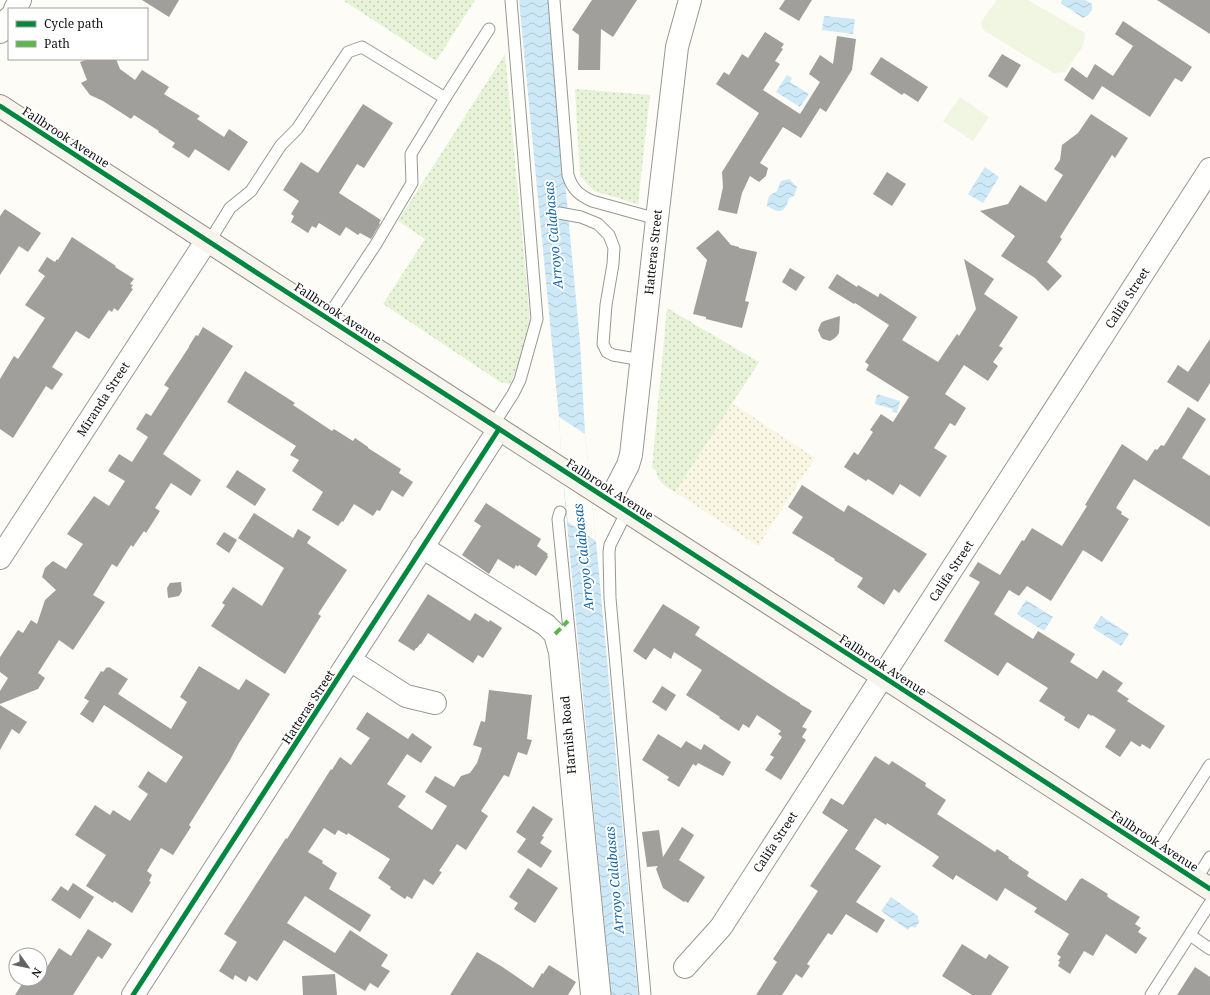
<svg xmlns="http://www.w3.org/2000/svg" width="1210" height="995" font-family="'Noto Serif',serif">
  <defs>
    <pattern id="farmland-dots" width="8" height="8" patternUnits="userSpaceOnUse"><rect width="8" height="8" fill="#f9f7e4"/><path d="M2 2h.1M6 6h.1" fill="none" stroke="#d4d3c3" stroke-width="1.8" stroke-linecap="round"/></pattern>
    <pattern id="grass-dots" width="8" height="8" patternUnits="userSpaceOnUse"><rect width="8" height="8" fill="#e7f3d7"/><path d="M2 2h.1M6 6h.1" fill="none" stroke="#c5cfb8" stroke-width="1.8" stroke-linecap="round"/></pattern>
    <pattern id="water-waves" width="16" height="10" patternUnits="userSpaceOnUse"><rect width="16" height="10" fill="#cde8f7"/><path d="M0 5q4-4 8 0t8 0" fill="none" stroke="#afc6d3"/></pattern>
  </defs>
  <rect width="100%" height="100%" fill="#fdfcf7"/>
  <path fill="url(#farmland-dots)" d="M732,403l83,55 -57,88 -83,-54z"/>
  <g fill="url(#grass-dots)">
    <path d="M345,0h130l-39,61 -92,-60z"/>
    <path d="M505,54l25,266 -13,49 -7,15 -10,-2 -117,-78 42,-65 -27,-18z"/>
    <path d="M575,89l75,6 -12,109 -44,-13 -14,-15z"/>
    <path d="M667,308l92,54 -84,130c-11,-7 -17,-9 -19,-22l-4,-2z"/>
  </g>
  <g fill="#f0f6e1">
    <path d="M997,0h31l57,33 -2,13 -18,26 -11,1 -71,-43 -2,-8z"/>
    <path d="M960,97l29,20 -16,24 -30,-20z"/>
  </g>
  <g fill="url(#water-waves)">
    <path d="M519,0h29l32,342 5,92 11,107 42,454h-27l-49,-525 -3,-53z"/>
    <path d="M1062,0h23l7,4v6l-4,5 -5,3 -22,-15z"/>
    <path d="M824,16l31,3 -2,15 -31,-4z"/>
    <path d="M787,75l5,3 -2,4 19,12 -9,13 -24,-15z"/>
    <path d="M985,167l14,10 -16,26 -15,-9z"/>
    <path d="M789,179l8,8 -3,9 -5,2c-4,15 -9,16 -22,8 1,-10 2,-11 10,-15l4,-10z"/>
    <path d="M877,394l23,7 -3,12 -5,-1 1,-3 -18,-5z"/>
    <path d="M1026,600l27,17 -9,14 -27,-17z"/>
    <path d="M1101,616l28,18 -8,12 -28,-18z"/>
    <path d="M891,897l27,19v4l2,1 -5,7 -4,-2 -3,4 -27,-19z"/>
  </g>
  <path fill="#fdfcf7" d="M559,417l26,17 11,107 -28,-19 -6,-52z"/>
  <g fill="#a19f9c">
    <path d="M142,0h37l-10,17z"/>
    <path d="M592,0h45l-24,37 -12,-8 -1,41h-22l1,-35 -7,-5z"/>
    <path d="M785,0h27l-13,21 -20,-12z"/>
    <path d="M1157,0h53v34z"/>
    <path d="M1123,21l69,46 -10,15 -7,-4 -25,39 -48,-31 -9,14 -29,-20 8,-13 15,11 8,-14 18,12 20,-30 -18,-12z"/>
    <path d="M765,32l19,12 -3,4 2,1 -8,12 5,3 -17,26 37,24 20,-32 -11,-8 1,-2 10,-17 13,9 4,-28 19,3 -4,31 -26,42 -6,-4 -19,30 -18,-11 -23,36 8,5 -2,8 -7,6 -9,-6 -8,17 -5,21 -19,-4 5,-23 -1,-15 37,-59 -43,-29 8,-12 5,3 13,-21 6,4z"/>
    <path d="M1002,54l19,11 -14,23 -19,-12z"/>
    <path d="M881,57l47,30 -10,15 -14,-9 -2,2 -32,-21z"/>
    <path d="M88,59h28l4,10 15,11 7,-10 27,17 -5,7 36,22 -3,3 27,18 5,-8 19,13 -19,29 -34,-22 -6,9 -17,-11 3,-4 -17,-11 1,-1 -25,-16 -3,4 -28,-18 -13,-6 -9,-12 6,-3 -7,-18z"/>
    <path d="M363,104l30,19 -29,45 -7,-4 -18,29 42,27 -2,3 1,1 -9,15 -11,-6 -2,2 -12,-8 -6,9 -21,-13 -3,5 -4,-2 -4,7 -17,-11 3,-6 -3,-2 8,-13 -16,-11 18,-28 17,11z"/>
    <path d="M1091,114l37,24 -13,20 -3,-3 -52,82 2,2 -15,23 15,14 -14,15 -13,-13 -34,-22 14,-20 -35,-25 28,-7 12,-19 26,17 17,-27 -9,-6 6,-9 2,-15 16,-12z"/>
    <path d="M887,172l19,12 -14,22 -19,-12z"/>
    <path d="M5,209l36,24 -13,19 -9,-6 -19,29v-59z"/>
    <path d="M718,230l13,15 8,2v1l18,4 -12,49 4,1 -7,26 -36,-9v-2l-13,-3 14,-54 -11,-12z"/>
    <path d="M72,237l44,29 -1,1 19,12 -4,5 3,1 -2,3 2,1 -15,22 -4,-3 -2,4 -3,-2 -20,29 -13,-8 -24,36 11,7 -11,16 -6,-4 -33,52 -13,-9v-50l14,-23 4,3 27,-41 -20,-13 20,-29 -7,-5 9,-14 8,5 2,-3 1,1z"/>
    <path d="M964,259l30,20 -10,15 34,23 -19,29 4,2 -10,14 5,4 -10,15 -24,-16 -19,29 21,14 -11,18 -5,-3 -16,25 13,8 -27,41 -20,-13 -7,11 -25,-16 -2,2 -22,-14 10,-15 4,3 15,-23 -3,-2 11,-16 12,8 16,-25 -43,-27 3,-5 -4,-3 24,-37 -34,-22 -1,1 -26,-16 9,-14 20,13 1,-2 20,12 2,-4 37,24 -15,23 36,22 19,-28 2,2 17,-27z"/>
    <path d="M790,268l15,9 -9,14 -14,-9z"/>
    <path d="M840,316l-1,17 -2,3 -2,2 -5,3 -7,-2 -2,-2 -3,-7 3,-7 3,-2z"/>
    <path d="M203,327l30,19 -70,108 38,26 -10,16 -20,-13 -16,25 5,3 -14,22 -2,-2 -11,16 -2,-2 -14,22 -5,-3 -19,31 12,7 -32,48 -14,-10 -21,33 7,5 -7,11 -38,15v-13l8,-13 -8,-6v-15l18,-27 5,3 8,-13 6,4 8,-24 11,-10 -14,-13 3,-9 8,-7 13,8 17,-25 -16,-10 27,-38 15,10 16,-25 -17,-10 11,-17 13,8 16,-25 -12,-8 10,-16 5,3 18,-28 -5,-3 25,-38v-1l7,-11 2,1z"/>
    <path d="M1210,339v44l-12,19 -31,-20 11,-17 10,7z"/>
    <path d="M245,371l50,32 -2,2 39,26 2,-2 19,12 2,-3 13,9v1l33,21 -2,4 14,9 -10,15 -11,-7 -12,21 -3,-1 -4,6 -19,-12 -11,18 -1,-1 -4,5 -26,-16 11,-18 -31,-21 7,-11 -9,-5 6,-9 -69,-44z"/>
    <path d="M1188,407l18,12 -24,39 28,18v51l-76,-48 -18,29 6,4 -1,2 8,5 -27,43 -19,-12 -32,51 -24,-15 -8,10 -10,-6 -15,24 39,25 5,-8 37,23 -5,8 27,17 6,-9 20,13 -6,8 12,8 -2,2 38,25 -15,23 -8,-5 -2,3 -9,-6 -11,16 -15,-10 11,-17 -24,-15v1l-4,-2 -9,15 -15,-9 1,-3 -26,-16 9,-13 -41,-26 -9,14 -54,-35 36,-59 -11,-6 9,-14 22,13 22,-35 2,1 8,-13 30,18 25,-40 -2,-1 37,-61 25,17 8,-12 2,1 4,-5 3,1z"/>
    <path d="M237,470l29,19 -11,17 -29,-19z"/>
    <path d="M802,485l42,27 4,-7 79,49 -28,39 -5,-4 -10,16 -27,-18 6,-9 -29,-18 1,-1 -43,-26 11,-16 -15,-10z"/>
    <path d="M486,503l55,36 -4,7 11,8 -1,1 1,2 -12,19 -17,-11 -1,2 -2,-2 -2,4 -16,-10 -9,15 -27,-19 19,-29 -7,-5z"/>
    <path d="M254,513l39,25 5,-9 13,8 -4,6 40,27 -29,44 3,2 -36,58 -74,-48 14,-21 -3,-2 11,-16 29,19 22,-38 -46,-30z"/>
    <path d="M224,532l13,8 -8,13 -13,-9z"/>
    <path d="M181,582l1,9 -3,5 -11,2 -1,-10 3,-5z"/>
    <path d="M428,594l42,27 5,-8 14,9 1,-2 12,8 -19,30 -5,-3 -5,8 -45,-30 -7,11h-1l-3,4h-1l-2,3 -16,-10z"/>
    <path d="M663,604l37,23 -5,8 93,61 12,7v1l12,7 -10,16 5,2 -5,8 4,3 -25,40 -16,-10 9,-13 -4,-2 12,-18 -4,-3 3,-3 -24,-16 -8,13 -6,-4 -4,7 -20,-13 1,-1 -34,-22 16,-25 -28,-18 -3,7 -17,-11 -8,12 -13,-9z"/>
    <path d="M199,666l40,24 7,-11 24,15 -31,49 -9,17 -41,65 2,2 -18,28 -12,-7 -14,23 5,4 -3,6 2,1 -19,31 -18,-12 -1,2 -27,-17 20,-31 -31,-20 20,-30 15,10 3,-5 17,11 18,-27 -10,-7 10,-16 18,12 17,-26 -79,-52 -11,18 -13,-9 9,-13 -5,-3 17,-27 2,1 4,-5 1,1 1,-1 19,12 -10,15 53,35 16,-27 -7,-5z"/>
    <path d="M662,686l14,9 -10,16 -14,-9z"/>
    <path d="M489,690l43,5 -5,44 5,1 -5,15 -9,-3 -9,25 -5,-2 -23,36 7,5 -22,34 -9,-6 -18,27 3,1 -9,13 -9,-6 -12,20 -5,-3 -2,3 -15,-10 1,-2 -13,-9 12,-19 -42,-26 -1,2 -9,-5 -3,5 -11,-7 -16,24 15,9 -1,2 15,10 -8,16 42,26 -11,17 -55,-36 -18,27 48,30 15,-23 38,25 -7,11 9,5 -12,17 -8,-5 -5,8 -81,-51 -27,41 -8,-5 -3,6 -11,-7 -2,5 -14,-9 18,-29 -13,-8 62,-96 1,1 44,-70 1,1 8,-13 11,8 19,-27 -14,-9 11,-17 41,27 4,-6 20,14 -11,16 -14,-9 -20,30 19,12 -8,11 34,23 15,-24 -22,-14 10,-16 19,11 7,-11 9,-3 7,-10 5,-15 -9,-3 8,-24 4,1z"/>
    <path d="M0,705l27,17 -8,12 -7,-5 -12,21z"/>
    <path d="M658,734l23,14 5,-7 15,9 3,-6 27,18 -8,14 -25,-13 -2,3 -3,-2 -14,23 -12,-7 2,-3 -27,-17z"/>
    <path d="M875,756l14,9 3,-4 34,22 -1,3 21,14 -9,14 58,38 2,-3 12,8 -1,1 21,14 -2,4 39,25 14,-22h1l1,-1 26,16 -1,2 2,2 31,19 -5,7 6,4 -3,4 9,6 -11,16 -30,-20 -13,22 -9,-5 -14,23 -12,-8 2,-4 -2,-1 3,-4 -4,-3 12,-20 -35,-22 3,-4 -32,-20 -8,13 -41,-26 -3,5 -21,-14 7,-9 -4,-3 -48,-31 -1,2 -11,-7 -20,31 26,17 -25,36 29,18 -8,13 -31,-19 -14,21 -4,-2 -21,31 3,2 -8,12 -6,-4 -14,21h-26l21,-33 -4,-3 45,-68 -8,-5 38,-56 -26,-17 9,-15 12,7z"/>
    <path d="M533,806l20,13 -11,17 2,1 -4,6 12,8 -11,17 -24,-16 9,-13 -10,-7z"/>
    <path d="M682,827l12,8 -15,25 26,17 -17,26 -3,-2 -1,1 -21,-14 -7,-19 2,-3 -11,1 -5,-35 17,-2 4,27z"/>
    <path d="M528,868l30,20 -23,35 -21,-14 4,-6 -9,-6z"/>
    <path d="M73,883l21,14 -14,22 -29,-19 10,-14 7,5z"/>
    <path d="M88,929l24,15 -10,15 -4,-3 -25,39h-58l10,-16h15v-16l7,4 12,-19 12,8z"/>
    <path d="M962,944l24,15 3,-5 20,13 -18,28h-19l-30,-19z"/>
    <path d="M477,952l24,14 32,22 9,-15 1,1 6,-9 27,17 -8,13h-118z"/>
    <path d="M1195,967l15,10v18h-33z"/>
    <path d="M335,974l2,21h-34l-1,-19z"/>
  </g>
  <g fill="none" stroke-linecap="round" stroke-linejoin="round">
    <defs>
      <g id="service">
        <path d="M554,0l14,175c4,14 11,20 24,26l65,18"/>
        <path d="M445,98l44,-69"/>
        <path d="M559,213l22,4 17,7 11,11 5,13 -1,16 -7,41 -3,39 4,8 6,3 29,5"/>
        <path d="M209,242l21,-34 21,-17 30,-46 16,-16 51,-77 14,-5 83,51 -34,56 1,29 -36,61 -49,74"/>
        <path d="M493,425l20,-31 7,-14 17,-61 -26,-319"/>
        <path d="M627,511l-17,34 -1,7 1,46 35,397"/>
        <path d="M560,512l-2,7 47,476"/>
        <path d="M1154,852l56,-87"/>
        <path d="M1196,880l14,-23"/>
        <path d="M1190,935l20,14"/>
        <path d="M1151,995l59,-92"/>
      </g>
      <g id="minor">
        <path d="M15,9l5,-9"/>
        <path d="M0,32l9,-14"/>
        <path d="M610,500l18,-35 3,-10 26,-236 20,-172 13,-47"/>
        <path d="M422,547l124,78 9,9 5,18 32,343"/>
        <path d="M0,558l207,-318"/>
        <path d="M350,660l56,36 29,7"/>
        <path d="M685,967l36,-40 489,-758"/>
        <path d="M133,995l366,-566"/>
      </g>
      <path id="secondary" d="M0,106l268,174 614,396 328,213"/>
    </defs>
    <use href="#service" stroke="#979795" stroke-width="13"/>
    <use href="#minor" stroke="#979795" stroke-width="24"/>
    <use href="#secondary" stroke="#8e8d8b" stroke-width="24"/>
    <use href="#service" stroke="#fffffe" stroke-width="11"/>
    <use href="#minor" stroke="#fffffe" stroke-width="22"/>
    <use href="#secondary" stroke="#f6f4eb" stroke-width="22"/>
    <path stroke="#58b947" stroke-width="4" stroke-dasharray="8 4" stroke-linecap="butt" d="M555,634l13,-13"/>
    <defs>
      <g id="cycleway">
        <path d="M0,106l268,174 614,396 328,213"/>
        <path d="M133,995l366,-566"/>
      </g>
    </defs>
    <use href="#cycleway" stroke="#fff" stroke-width="8"/>
    <use href="#cycleway" stroke="#00873e" stroke-width="5"/>
  </g>
  <g text-anchor="middle" dominant-baseline="central" stroke-width="4" stroke-linejoin="round" paint-order="stroke">
    <g font-size="12" fill="#111" stroke="#fff">
      <text transform="translate(66 137) rotate(33)">Fallbrook Avenue</text>
      <text transform="translate(653 252) rotate(-84)">Hatteras Street</text>
      <text transform="translate(1127 298) rotate(-57)">Califa Street</text>
      <text transform="translate(338 313) rotate(33)">Fallbrook Avenue</text>
      <text transform="translate(103 399) rotate(-57)">Miranda Street</text>
      <text transform="translate(610 489) rotate(33)">Fallbrook Avenue</text>
      <text transform="translate(951 571) rotate(-57)">Califa Street</text>
      <text transform="translate(883 665) rotate(33)">Fallbrook Avenue</text>
      <text transform="translate(308 707) rotate(-57)">Hatteras Street</text>
      <text transform="translate(568 735) rotate(-95)">Harnish Road</text>
      <text transform="translate(1155 841) rotate(33)">Fallbrook Avenue</text>
      <text transform="translate(775 842) rotate(-57)">Califa Street</text>
    </g>
    <g font-size="13" font-style="italic" fill="#1768a6" stroke="#fff">
      <text transform="translate(553 235) rotate(-95)">Arroyo Calabasas</text>
      <text transform="translate(583 557) rotate(-96)">Arroyo Calabasas</text>
      <text transform="translate(614 880) rotate(-95)">Arroyo Calabasas</text>
    </g>
  </g>
  <rect x="8" y="8" width="140" height="52" fill="#ffffff" stroke="#a0a0a0"/>
  <rect x="16" y="21" width="20" height="6" fill="#00873e" stroke="#a0a0a0"/>
  <text x="44" y="28" font-size="12" fill="#111111">Cycle path</text>
  <rect x="16" y="41" width="20" height="6" fill="#58b947" stroke="#a0a0a0"/>
  <text x="44" y="48" font-size="12" fill="#111111">Path</text>
  <g transform="translate(28 967) rotate(123)"><circle r="19" fill="#ffffff" stroke="#a0a0a0"/>
  <path d="M0-3L7 15L0 10L-7 15Z" fill="#646362"/>
  <text y="-6" font-size="11" font-weight="bold" text-anchor="middle" fill="#111111">N</text>
  </g>
</svg>
